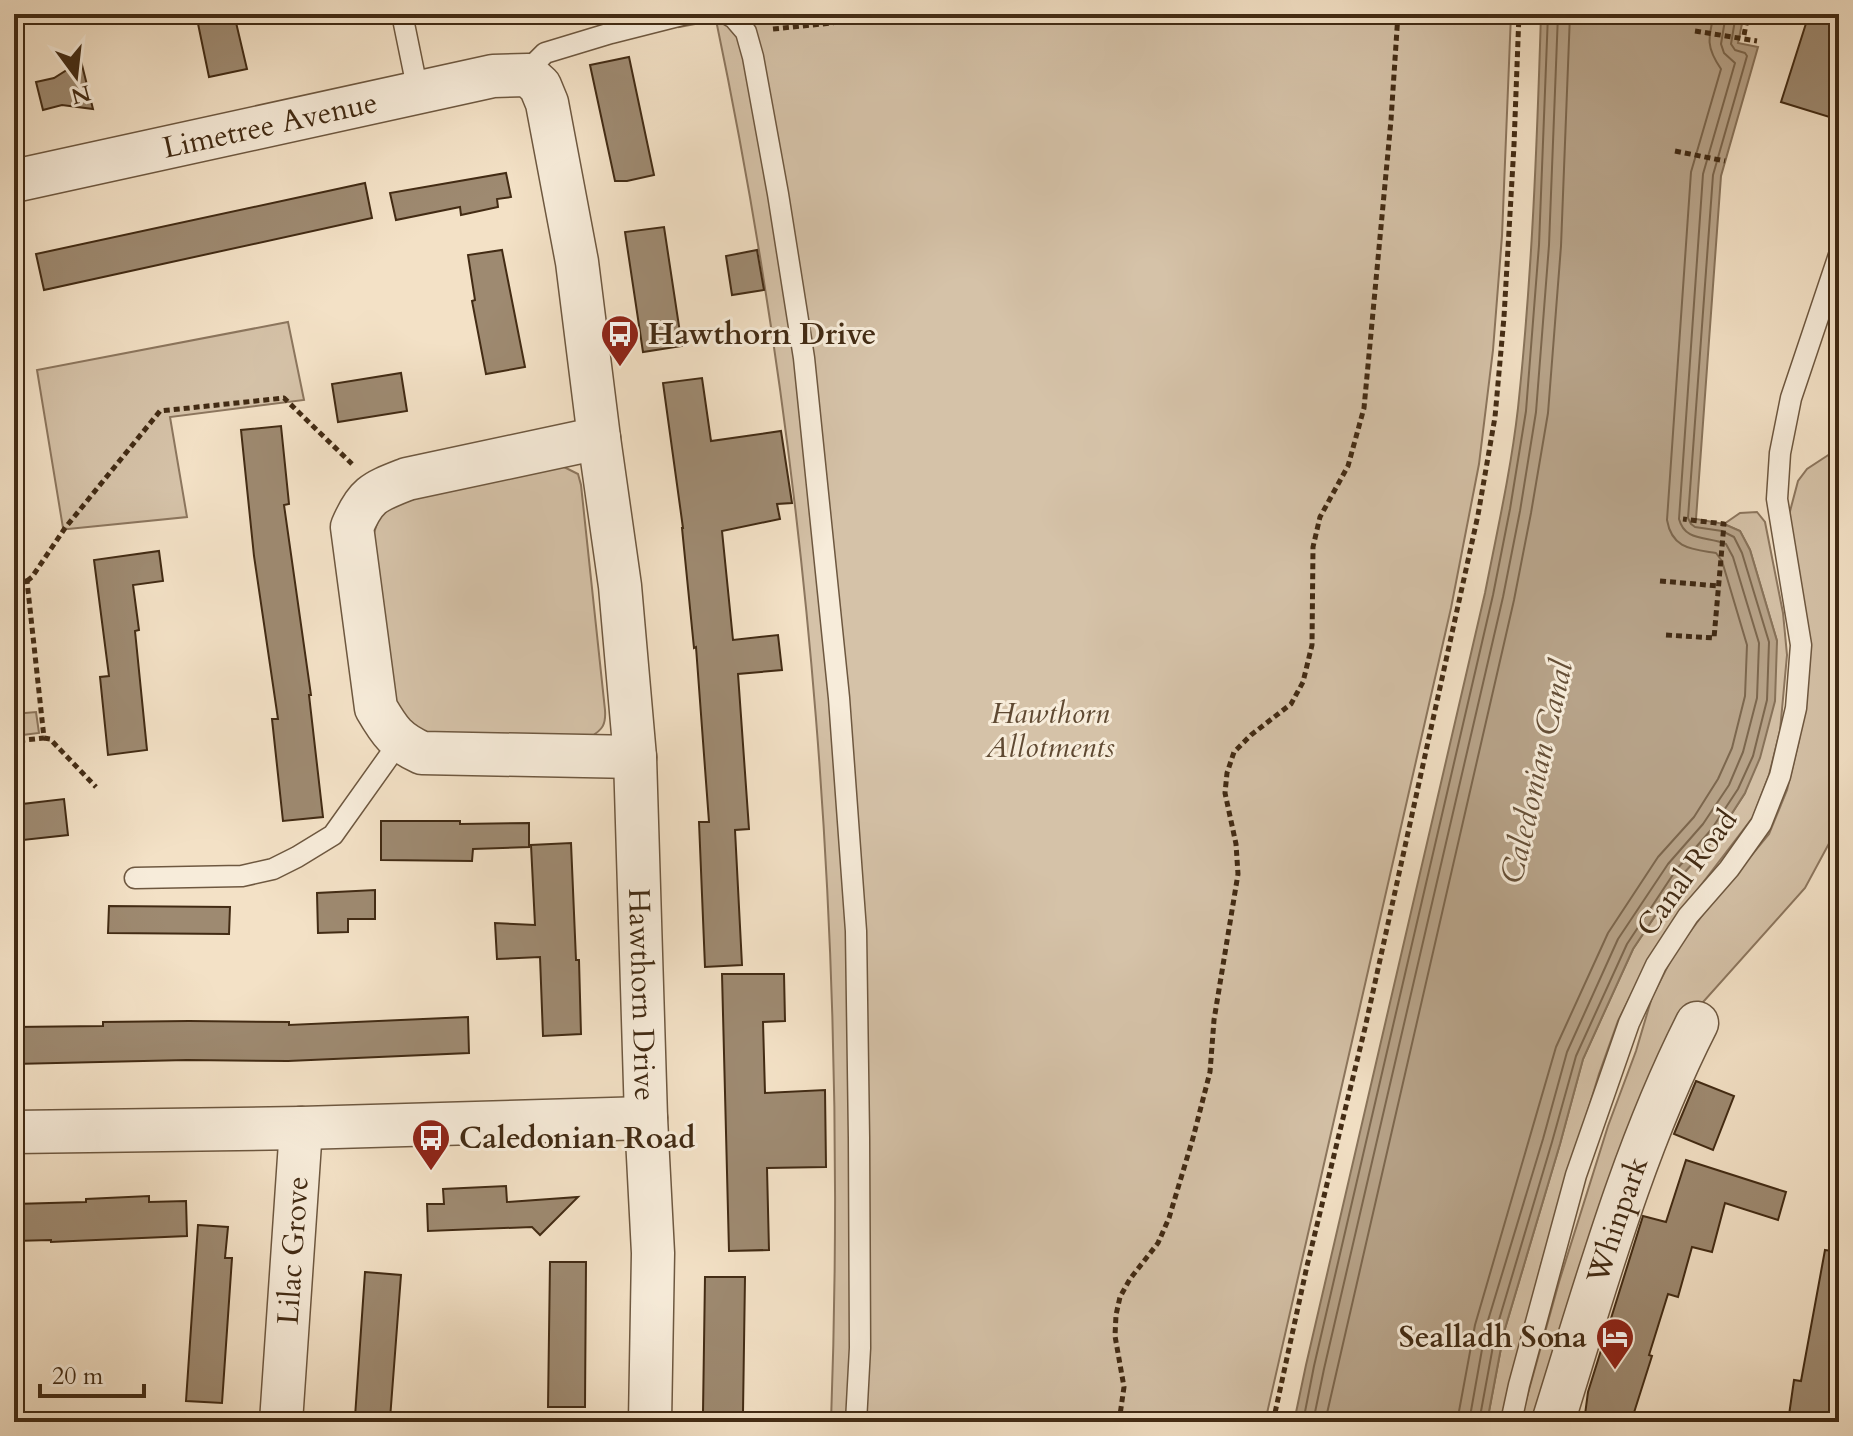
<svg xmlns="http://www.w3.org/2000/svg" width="1853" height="1436" font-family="Cardo,serif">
  <rect width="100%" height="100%" fill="#f3e1c6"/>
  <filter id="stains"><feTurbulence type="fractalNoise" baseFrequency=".0025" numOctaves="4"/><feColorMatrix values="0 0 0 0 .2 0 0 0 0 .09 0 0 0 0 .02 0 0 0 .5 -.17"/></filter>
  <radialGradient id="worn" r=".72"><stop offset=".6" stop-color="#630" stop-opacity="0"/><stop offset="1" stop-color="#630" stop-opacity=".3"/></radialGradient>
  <g fill="#d5c2a8" stroke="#8c765e" stroke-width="2">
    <path d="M676,14h835l-9,222 -9,114 -14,114 -28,144 -186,814h-434c17,-469 -19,-943 -115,-1402l-37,7z"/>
    <path d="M288,322l16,78 -134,17 17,100 -119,12 -5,-1 -26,-158z"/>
    <path d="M1839,448v377l-34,63 -110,123 -155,411h-20l39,-140 49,-156 28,-75 16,-54 23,-45 29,-39 65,-79 18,-44 12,-50 11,-79 -5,-50 -16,-96 9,-34 9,-12z"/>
    <path d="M562,466l16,8 3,11 24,225c1,14 -2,20 -15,27l-173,-2 -23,-29 -20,-173 6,-19 19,-15z"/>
    <path d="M1757,512l8,10 18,91 4,42 -7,76 -11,44 -16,42 -87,114 -22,38 -26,52 -19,53 -58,191 -37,157h-17l17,-90 56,-188 23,-85 50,-110 50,-75 35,-39 27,-42 32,-152 -27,-91 -10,-19 -16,-7 16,-11z"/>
    <path d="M36,712l3,21 -25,3v-22z"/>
  </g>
  <path fill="#b7a389" stroke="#88735a" stroke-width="2" d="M1541,14h203l-6,29 20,4 -37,129 -25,343 28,5 16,7 10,19 27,91 -2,60 -15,57 -15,35 -27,42 -35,39 -50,75 -50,110 -23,85 -56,188 -17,90h-193l12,-57 179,-772c12,-61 26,-123 33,-185 14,-131 19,-263 23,-394z"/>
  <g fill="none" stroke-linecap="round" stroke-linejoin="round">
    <g stroke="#7c674e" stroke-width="2">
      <path d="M1303,1422l11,-56 179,-771 17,-86 16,-98 13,-166 9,-231"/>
      <path d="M1313,1422l11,-53 179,-772 17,-86 16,-99 13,-167 9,-231"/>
      <path d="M1325,1422l189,-822 17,-87 17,-100 13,-167 9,-232"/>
      <path d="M1457,1422l18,-97 81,-278 52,-114 50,-76 36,-40 24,-38 14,-31 13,-52 2,-51 -25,-84 -6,-8c-24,-4 -44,-4 -49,-33l24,-348 30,-103c-15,-22 -13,-30 -7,-55"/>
      <path d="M1469,1422l17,-95 57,-188 24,-87 51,-113 50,-75 35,-40 26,-39 14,-33 14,-54 2,-55 -26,-86 -7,-13c-19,-8 -41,-2 -47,-25l24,-345 32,-111 -11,-10 -3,-9 5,-30"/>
      <path d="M1479,1422l17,-92 56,-188 24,-86 51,-112 49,-74 35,-40 27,-41 15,-33 14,-56 2,-58 -27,-89 -8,-16 -12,-6 -27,-4 -4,-3 -3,-6 25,-343 34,-119 -2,-3 -10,-3 -4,-6 5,-30"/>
    </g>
  </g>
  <g fill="#9e8a71" stroke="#422b14" stroke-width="2">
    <path d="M196,14h38l13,55 -38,8z"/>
    <path d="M1809,14h30v106l-58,-18z"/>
    <path d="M629,57l25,118 -27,6h-12l-25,-116z"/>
    <path d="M81,61l12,48 -31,-4 -19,5 -7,-28 18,-4z"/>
    <path d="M506,173l5,24 -14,2 1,8 -37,8 -1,-8 -64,13 -6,-27z"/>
    <path d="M365,183l7,35 -328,72 -8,-36z"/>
    <path d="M664,227l18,119 -39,6 -18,-120z"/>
    <path d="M502,250l23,117 -39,7 -14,-73 3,-1 -7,-45z"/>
    <path d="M757,250l7,40 -32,5 -6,-39z"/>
    <path d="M401,373l6,38 -69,11 -6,-38z"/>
    <path d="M702,378l9,63 70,-10 11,72 -15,1 3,15 -58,12 11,109 45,-5 4,35 -44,4 11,155 -14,1 7,135 -37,2 -6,-145h10l-13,-175 -2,1 -12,-120h1l-20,-145z"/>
    <path d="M281,426l8,78 -5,1 27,190h-2l14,122 -40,4 -11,-102h6l-24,-163 -13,-126z"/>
    <path d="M159,551l4,30 -30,4 6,45 -4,1 12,119 -39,5 -8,-78 9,-1 -15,-116z"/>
    <path d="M64,799l4,36 -54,6v-36z"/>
    <path d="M381,821h79v3l69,-1v24l-56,2 -1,12 -91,-1z"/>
    <path d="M571,843l5,117h3l2,74 -38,2 -3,-79 -43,2 -2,-36 40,2 -4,-80z"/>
    <path d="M375,890v29h-27v13l-30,1 -1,-40z"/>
    <path d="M109,906l121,1 -1,27 -121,-1z"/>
    <path d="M722,974h62l1,47 -22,1 2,71 60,-3 1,77 -59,1 2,82 -40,1z"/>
    <path d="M468,1017l1,36 -181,8 -101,-1 -173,4v-37l89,-1v-4l86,-1 100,1v3z"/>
    <path d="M1696,1081l38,15 -21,54 -39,-16z"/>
    <path d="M1686,1160l100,32 -8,28 -53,-17 -13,49 -20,-5 -14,50 -10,-3 -19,61 3,1 -21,66h-47l4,-30 55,-176 23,6z"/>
    <path d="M506,1186l1,16 71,-5 -38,38 -8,-8 -104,4 -1,-27h17l-1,-15z"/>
    <path d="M149,1196v6l37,-1 1,35 -136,6v-2l-37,1v-37l72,-2v-3z"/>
    <path d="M198,1225l30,2 -3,31h7l-10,145 -36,-2z"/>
    <path d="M1825,1250l14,2v102l-10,68h-41l6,-42 7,1z"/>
    <path d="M550,1262h36l-1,145h-37z"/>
    <path d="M365,1272l36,3 -11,144 -35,-2z"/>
    <path d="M705,1277h40l-2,135h-40z"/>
  </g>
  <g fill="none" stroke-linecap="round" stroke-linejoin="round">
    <defs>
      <g id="lane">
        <path d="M402,14l16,78"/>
        <path d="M727,14l7,4 12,14 7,25 25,137 26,164 35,340 17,233 3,207 1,210 -4,74"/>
        <path d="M528,75l8,-13 9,-9 66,-20 75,-19"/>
        <path d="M135,878l107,-2 31,-7 24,-12 36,-22 67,-94"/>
        <path d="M1511,1422l8,-37 57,-210 53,-152 27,-58 32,-49 41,-47 32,-45 19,-48 16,-68 5,-63 -24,-146 3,-46 11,-55 48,-143"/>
      </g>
      <g id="street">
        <path id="s1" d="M14,181l479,-105 35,-1 12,11 7,17 30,159 22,176 21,148 15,171 11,361 7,135 -3,169"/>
        <path d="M599,438l-192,41c-33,13 -41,15 -55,48l24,181c14,24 20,33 46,45l213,4"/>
        <path d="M14,1132l287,-4 345,-10"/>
        <path id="s2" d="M281,1422l20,-294"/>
        <path id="s3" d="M1553,1422c42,-134 80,-273 144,-399"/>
      </g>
    </defs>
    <use href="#lane" stroke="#6e5840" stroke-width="23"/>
    <use href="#street" stroke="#6e5840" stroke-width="45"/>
    <g stroke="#422b14" stroke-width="5" stroke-dasharray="6 4" stroke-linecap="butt">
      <path d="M773,29l59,-6 39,-9"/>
      <path d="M1695,31l62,10"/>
      <path d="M1744,35l4,-21"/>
      <path d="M1675,151l50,10"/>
      <path d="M27,581l5,-4 33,-49 95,-117 124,-13 68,66"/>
      <path d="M1660,581l59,5"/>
      <path d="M14,582l13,-1 17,157 -30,3"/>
      <path d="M1666,635l48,3 10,-114 -41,-5"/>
      <path d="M44,738l6,1 46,48"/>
      <path d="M1119,1422l5,-35 -9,-51 1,-21 4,-18 10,-18 28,-36 11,-25 24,-80 17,-66 4,-52 24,-146 -2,-30 -11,-51 2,-20 7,-21 17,-17 40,-31 12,-22 9,-37 1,-98 7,-30 28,-51 16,-58 27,-288 7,-106"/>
      <path d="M1273,1422l34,-156 58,-238 113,-513 17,-98 9,-100 10,-172 5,-131"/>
    </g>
    <use href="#lane" stroke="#f7ecda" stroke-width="20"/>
    <use href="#street" stroke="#f7ecda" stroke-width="42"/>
  </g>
  <defs>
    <symbol id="bus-pin" viewBox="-11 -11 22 30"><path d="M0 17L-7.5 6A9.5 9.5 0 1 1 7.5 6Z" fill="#8f2418" stroke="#f7ecda"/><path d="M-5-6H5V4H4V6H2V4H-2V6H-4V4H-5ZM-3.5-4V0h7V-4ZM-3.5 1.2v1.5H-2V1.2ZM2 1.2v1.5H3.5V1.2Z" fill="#fff"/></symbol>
    <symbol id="hotel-pin" viewBox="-11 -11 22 30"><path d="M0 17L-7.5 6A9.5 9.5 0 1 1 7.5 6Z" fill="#8f2418" stroke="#f7ecda"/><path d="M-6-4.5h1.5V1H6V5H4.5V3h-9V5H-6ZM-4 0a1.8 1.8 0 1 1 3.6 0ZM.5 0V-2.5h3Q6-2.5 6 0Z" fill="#fff"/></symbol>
  </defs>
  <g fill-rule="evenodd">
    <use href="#bus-pin" x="598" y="312" width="44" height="60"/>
    <use href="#bus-pin" x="409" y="1116" width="44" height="60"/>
    <use href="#hotel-pin" x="1593" y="1315" width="44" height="60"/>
  </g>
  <g text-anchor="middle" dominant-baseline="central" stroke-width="6" stroke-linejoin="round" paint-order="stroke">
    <g font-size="30" fill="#422b14" stroke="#f7ecda">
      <text stroke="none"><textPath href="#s1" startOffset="262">Limetree Avenue</textPath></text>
      <text transform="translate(1687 873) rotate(-54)">Canal Road</text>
      <text stroke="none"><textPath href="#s1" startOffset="1458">Hawthorn Drive</textPath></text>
      <text stroke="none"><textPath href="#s3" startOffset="212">Whinpark</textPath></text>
      <text stroke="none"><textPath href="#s2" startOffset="172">Lilac Grove</textPath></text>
    </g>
    <g font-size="30" font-weight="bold" fill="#422b14" stroke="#f7ecda" text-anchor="start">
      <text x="648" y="334">Hawthorn Drive</text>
      <text x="459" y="1138">Caledonian Road</text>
      <text x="1587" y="1337" text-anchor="end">Sealladh Sona</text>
    </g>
    <g font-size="30" font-style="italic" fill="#5f4932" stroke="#f7ecda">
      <text x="1050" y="713">Hawthorn<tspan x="1050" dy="34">Allotments</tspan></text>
    </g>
    <g font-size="32" font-style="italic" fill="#654f37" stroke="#f7ecda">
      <text transform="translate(1537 772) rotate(-77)">Caledonian Canal</text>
    </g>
  </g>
  <rect width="1853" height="1436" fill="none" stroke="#f3e1c6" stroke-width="48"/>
  <rect x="16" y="16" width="1821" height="1404" fill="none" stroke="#422b14" stroke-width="4"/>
  <rect x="24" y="24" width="1805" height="1388" fill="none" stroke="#422b14" stroke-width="2"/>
  <g transform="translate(76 76) rotate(165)" stroke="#f7ecda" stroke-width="6" paint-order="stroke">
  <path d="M0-6L14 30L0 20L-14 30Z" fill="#422b14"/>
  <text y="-12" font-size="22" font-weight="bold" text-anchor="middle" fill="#422b14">N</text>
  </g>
  <path d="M40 1384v12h104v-12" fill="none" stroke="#422b14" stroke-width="4"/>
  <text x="52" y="1384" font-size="24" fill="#422b14" stroke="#f7ecda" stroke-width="6" paint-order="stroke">20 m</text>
  <rect width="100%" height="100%" filter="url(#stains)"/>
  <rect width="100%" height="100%" fill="url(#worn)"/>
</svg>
